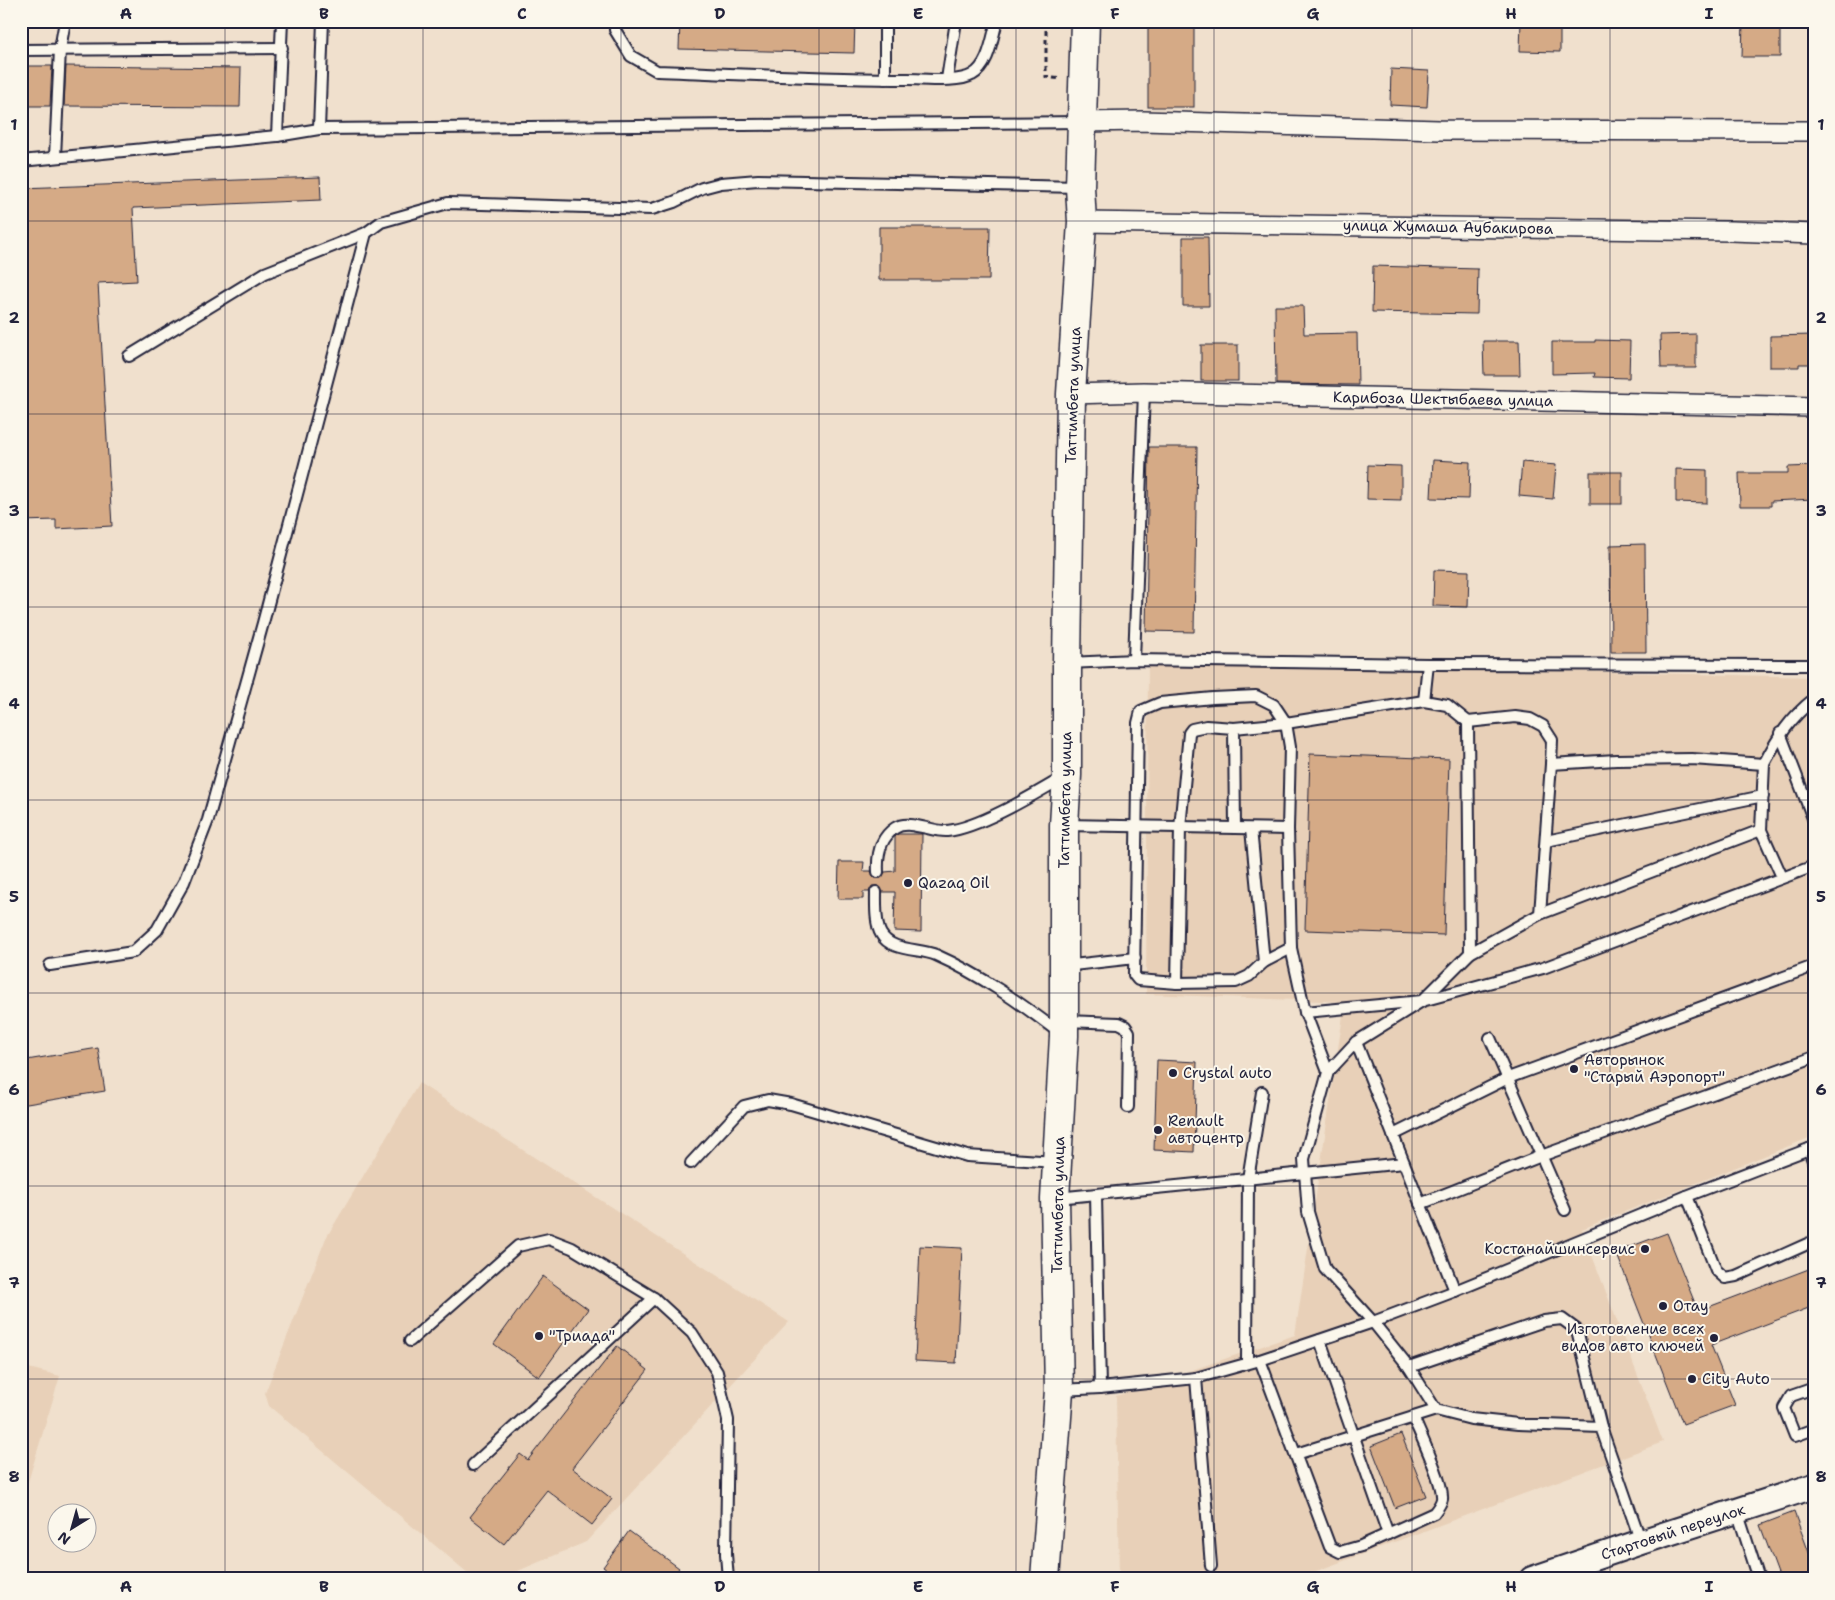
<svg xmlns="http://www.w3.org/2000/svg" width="1835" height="1600" font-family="'Shantell Sans',sans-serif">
  <rect width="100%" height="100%" fill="#f0e0cd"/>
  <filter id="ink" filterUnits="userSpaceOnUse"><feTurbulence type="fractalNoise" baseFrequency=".02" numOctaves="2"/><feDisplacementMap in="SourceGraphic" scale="10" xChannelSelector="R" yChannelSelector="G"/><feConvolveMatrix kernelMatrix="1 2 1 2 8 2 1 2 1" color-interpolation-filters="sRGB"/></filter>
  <g filter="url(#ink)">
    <g fill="#e8d0b8">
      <path d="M1148,661l666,16v459l-232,93 81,213 -368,137h-176l-3,-183 179,-61 50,-333 -199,-8z"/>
      <path d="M419,1083l370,239 -203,220 -87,37h-24l-206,-173 -4,-13 61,-155z"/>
      <path d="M21,1366l39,10 -39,129z"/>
    </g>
    <g fill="#d5aa86" stroke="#22223b">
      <path d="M680,21h175l-1,32 -175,-4z"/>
      <path d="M1521,21h39v31l-40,-1z"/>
      <path d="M1743,21h37v36h-38z"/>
      <rect x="1148" y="22" width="46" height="85"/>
      <path d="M21,66h31l-2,40h-29z"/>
      <path d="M66,66l175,2 -1,39 -176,-1z"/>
      <path d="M1391,69l38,2 -2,36 -37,-2z"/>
      <path d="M320,177l1,23 -188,8 4,73 -39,2 14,243 -56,3v-9l-35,1v-333z"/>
      <path d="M879,227h111l-1,53h-110z"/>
      <path d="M1183,237h25l1,69h-26z"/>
      <path d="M1373,266l105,3 -1,45 -105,-2z"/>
      <path d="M1275,306h28l1,28 53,-1 1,52 -82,-1z"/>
      <path d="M1696,334v34h-35l-1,-33z"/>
      <path d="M1814,335v29h-15v3h-29v-31z"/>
      <path d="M1595,340l35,1 -1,37 -35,-1 1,-4 -43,1v-32h43z"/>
      <path d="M1483,341h36l1,34h-36z"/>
      <rect x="1201" y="345" width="37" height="36"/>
      <path d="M1149,447h48l-3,185 -48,-1z"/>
      <path d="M1433,460l37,2 -1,37 -38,-1z"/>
      <path d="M1522,462l34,3 -3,34 -34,-3z"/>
      <path d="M1368,465l33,1v34l-34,-1z"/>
      <path d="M1814,466v33l-43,2v5h-31l-1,-33h49v-6z"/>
      <path d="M1676,469l31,1v33l-31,-1z"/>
      <rect x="1590" y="472" width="32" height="32"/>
      <path d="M1645,544l1,108h-35l-1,-107z"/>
      <path d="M1434,570l35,1 -1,36 -35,-1z"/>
      <path d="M1310,754l139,5 -5,176 -139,-5z"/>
      <path d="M898,834h24l-1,98 -27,-1 1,-39h-12l-4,-6h-7l-3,6h-6v7h-25l1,-37h25l-1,9h8l4,7h6l4,-6 10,-1v-34z"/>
      <path d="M98,1048l7,43 -84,14v-44z"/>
      <path d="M1157,1060l40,2 -3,90 -40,-2z"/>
      <path d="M1667,1233l31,78 116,-44v39l-103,39 24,60 -52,19 -67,-172z"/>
      <path d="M920,1246l42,2 -6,115 -41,-2z"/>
      <path d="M543,1276l45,33 -49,68 -45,-33z"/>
      <path d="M617,1346l31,24 -76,98 40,31 -20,26 -45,-35 -43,54 -34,-27 50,-63 8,6z"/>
      <path d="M1401,1434l25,62 -31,12 -24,-62z"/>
      <path d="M1794,1512l20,54v13h-34l-20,-54z"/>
      <path d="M629,1531l50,37 -8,11h-52l-16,-12z"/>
    </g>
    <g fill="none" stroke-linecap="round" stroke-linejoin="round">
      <defs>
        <g id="service">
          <path d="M615,21v9l16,26 26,15c84,3 167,8 251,8 17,0 50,4 64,-4 17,-9 20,-37 25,-54"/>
          <path d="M885,21v58"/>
          <path d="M21,50l261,-2"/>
          <path d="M947,79l9,-58"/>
          <path d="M319,129l4,-108"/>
          <path d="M277,136l5,-115"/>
          <path d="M55,157l5,-108 5,-28"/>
          <path d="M21,161l256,-25 42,-7 762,-7"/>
          <path d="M129,356l136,-83 101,-40"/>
          <path d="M1134,660l10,-268"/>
          <path d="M1068,663l66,-3 294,4 386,1"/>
          <path d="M1424,701l4,-37"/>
          <path d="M1468,722l2,231"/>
          <path d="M1780,733l34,88"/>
          <path d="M1764,764l-3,66 21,47"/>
          <path d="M1064,825l224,4"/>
          <path d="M1235,828l-1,-100 52,-5 -12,-18 -18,-9 -43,2 -53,5 -19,8 -3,12 -4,252 4,5 39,3 59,-1 13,-6 15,-14 27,-14"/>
          <path d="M1251,829l13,133"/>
          <path d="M1546,841l217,-45"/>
          <path d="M878,872c-1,-17 2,-34 17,-44 14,-9 36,4 52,3 32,-3 88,-37 117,-54"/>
          <path d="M876,892c0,11 -1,32 5,42 10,18 39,14 55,21 45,20 86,49 125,79"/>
          <path d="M1540,914l11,-150"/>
          <path d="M50,965l83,-13 24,-22 27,-48 24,-62 55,-197 103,-390 15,-11 67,-19 204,6 22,-7 28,-14 19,-5 37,-3 321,7"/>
          <path d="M1064,966l71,-8"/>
          <path d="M1177,983l3,-155 9,-95 3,-4 14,-3 28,2"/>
          <path d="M1305,1012l117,-11 121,-33 271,-102"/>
          <path d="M1065,1021l54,2 6,3 4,6 -1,75"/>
          <path d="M1490,1038l75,172"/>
          <path d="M1356,1042l99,249"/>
          <path d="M1328,1072l-23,-60 -14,-64 -3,-119 2,-82 -4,-24 138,-22 23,4 21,17 47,-5 15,2 13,7 9,14 -1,24 65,-4 76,-1 72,5c14,-27 26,-46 50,-65"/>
          <path d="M1393,1135l115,-57 306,-112"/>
          <path d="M1809,1149l5,15"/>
          <path d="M691,1163l53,-57 24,-6 23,4 176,52 89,6"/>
          <path d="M1096,1195l4,193"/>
          <path d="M1687,1196l29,74 9,8 11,-2 78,-35"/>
          <path d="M1057,1198l347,-35"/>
          <path d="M1420,1204l121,-48 273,-99"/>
          <path d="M1320,1340l68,194"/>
          <path d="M410,1341l108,-95 31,-7 23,9 82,50 38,35 25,39 11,48 -2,134 2,25"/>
          <path d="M1260,1360l70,187 10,5 21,-6 73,-33c3,-4 7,-9 8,-14 2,-16 -22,-65 -29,-82"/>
          <path d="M1247,1363l1,-184 14,-87"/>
          <path d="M1409,1367l135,-46 18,-2 15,11 24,97"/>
          <path d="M1196,1378l15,188"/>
          <path d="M1814,1388l-23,8 -7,12 11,28 19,-7"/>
          <path d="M1060,1390l40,-2 96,-10 64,-18 113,-38 82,-31 232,-95 127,-49"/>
          <path d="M1296,1454l140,-44"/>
          <path d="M473,1465l181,-167"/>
          <path d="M1737,1511l22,68"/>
          <path d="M1641,1542l-40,-115 -83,-3 -47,-5 -35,-9 -27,-43 -36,-45 -48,-53 -17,-57 -4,-53 24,-87 28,-30 66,-41 48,-48 70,-39 221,-84"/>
        </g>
        <g id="minor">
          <path d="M1082,122l61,-1 296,9 375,1"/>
          <path d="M1082,222l649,9 83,3"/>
          <path d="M1071,394l73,-2 670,15"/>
        </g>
        <path id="tertiary" d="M1532,1579l109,-37 173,-56"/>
        <path id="primary" d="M1045,1579l14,-189 -4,-191 9,-163v-211l3,-50v-112l4,-269 11,-172 -2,-35 5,-166"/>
      </defs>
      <use href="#service" stroke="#22223b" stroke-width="14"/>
      <use href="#minor" stroke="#22223b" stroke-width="22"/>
      <use href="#tertiary" stroke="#22223b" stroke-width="28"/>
      <use href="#primary" stroke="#22223b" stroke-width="31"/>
      <path stroke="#22223b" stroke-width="3" stroke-dasharray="5 4" stroke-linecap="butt" d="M1046,21v56l15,2"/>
      <use href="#service" stroke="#fbf7ec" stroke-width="10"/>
      <use href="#minor" stroke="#fbf7ec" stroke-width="19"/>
      <use href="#tertiary" stroke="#fbf7ec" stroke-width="24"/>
      <use href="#primary" stroke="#fbf7ec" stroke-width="28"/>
    </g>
  </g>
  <path fill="none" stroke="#22223b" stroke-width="1" stroke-opacity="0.55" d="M225,21v1558M423,21v1558M621,21v1558M819,21v1558M1016,21v1558M1214,21v1558M1412,21v1558M1610,21v1558M21,221h1793M21,414h1793M21,607h1793M21,800h1793M21,993h1793M21,1186h1793M21,1379h1793"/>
  <g fill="#22223b" stroke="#fbf7ec" stroke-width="2">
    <circle cx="908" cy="883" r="5"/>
    <circle cx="1574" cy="1069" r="5"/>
    <circle cx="1173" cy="1073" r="5"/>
    <circle cx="1158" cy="1130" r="5"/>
    <circle cx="1645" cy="1249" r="5"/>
    <circle cx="1663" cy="1306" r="5"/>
    <circle cx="539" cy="1336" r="5"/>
    <circle cx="1714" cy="1338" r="5"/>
    <circle cx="1692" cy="1379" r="5"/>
  </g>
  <g text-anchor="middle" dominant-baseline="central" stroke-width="4" stroke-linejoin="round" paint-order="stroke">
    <g font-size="15" fill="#22223b" stroke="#fbf7ec">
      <text transform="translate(1448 227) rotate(1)">улица Жумаша Аубакирова</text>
      <text transform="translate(1073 395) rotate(-88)">Таттимбета улица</text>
      <text transform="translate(1443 399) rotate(1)">Карибоза Шектыбаева улица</text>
      <text transform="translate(1065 800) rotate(-89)">Таттимбета улица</text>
      <text transform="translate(1058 1205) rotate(-89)">Таттимбета улица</text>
      <text transform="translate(1673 1532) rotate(-18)">Стартовый переулок</text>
    </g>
    <g font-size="15" fill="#22223b" stroke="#fbf7ec" text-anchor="start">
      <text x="918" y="883">Qazaq Oil</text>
      <text x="1584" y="1060">Авторынок<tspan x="1584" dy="17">"Старый Аэропорт"</tspan></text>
      <text x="1183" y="1073">Crystal auto</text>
      <text x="1168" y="1121">Renault<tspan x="1168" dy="17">автоцентр</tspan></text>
      <text x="1635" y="1249" text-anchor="end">Костанайшинсервис</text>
      <text x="1673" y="1306">Отау</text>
      <text x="1704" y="1329" text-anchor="end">Изготовление всех<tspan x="1704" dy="17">видов авто ключей</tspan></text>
      <text x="549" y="1336">"Триада"</text>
      <text x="1702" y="1379">City Auto</text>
    </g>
  </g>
  <rect width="1835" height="1600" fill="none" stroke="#fbf7ec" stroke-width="55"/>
  <g transform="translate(72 1528) rotate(217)"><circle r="24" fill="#fbf7ec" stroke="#a4a2a5"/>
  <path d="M0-4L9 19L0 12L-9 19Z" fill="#22223b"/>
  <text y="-8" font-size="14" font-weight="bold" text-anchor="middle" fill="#22223b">N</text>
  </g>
  <rect x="28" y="28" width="1780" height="1544" fill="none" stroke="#22223b" stroke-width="2"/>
  <g font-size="16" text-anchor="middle" font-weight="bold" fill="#22223b">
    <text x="126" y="19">A</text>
    <text x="324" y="19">B</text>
    <text x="522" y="19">C</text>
    <text x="720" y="19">D</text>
    <text x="918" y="19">E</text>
    <text x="1115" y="19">F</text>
    <text x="1313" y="19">G</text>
    <text x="1511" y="19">H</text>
    <text x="1709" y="19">I</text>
    <text x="14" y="130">1</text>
    <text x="1821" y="130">1</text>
    <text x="14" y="323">2</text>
    <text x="1821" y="323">2</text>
    <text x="14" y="516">3</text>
    <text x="1821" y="516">3</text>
    <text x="14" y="709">4</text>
    <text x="1821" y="709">4</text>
    <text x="14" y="902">5</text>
    <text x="1821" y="902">5</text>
    <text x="14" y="1095">6</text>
    <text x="1821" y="1095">6</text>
    <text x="14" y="1288">7</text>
    <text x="1821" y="1288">7</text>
    <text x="14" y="1482">8</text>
    <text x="1821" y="1482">8</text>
    <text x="126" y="1592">A</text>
    <text x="324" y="1592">B</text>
    <text x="522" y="1592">C</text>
    <text x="720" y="1592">D</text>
    <text x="918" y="1592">E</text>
    <text x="1115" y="1592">F</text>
    <text x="1313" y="1592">G</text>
    <text x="1511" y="1592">H</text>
    <text x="1709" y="1592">I</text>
  </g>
</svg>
